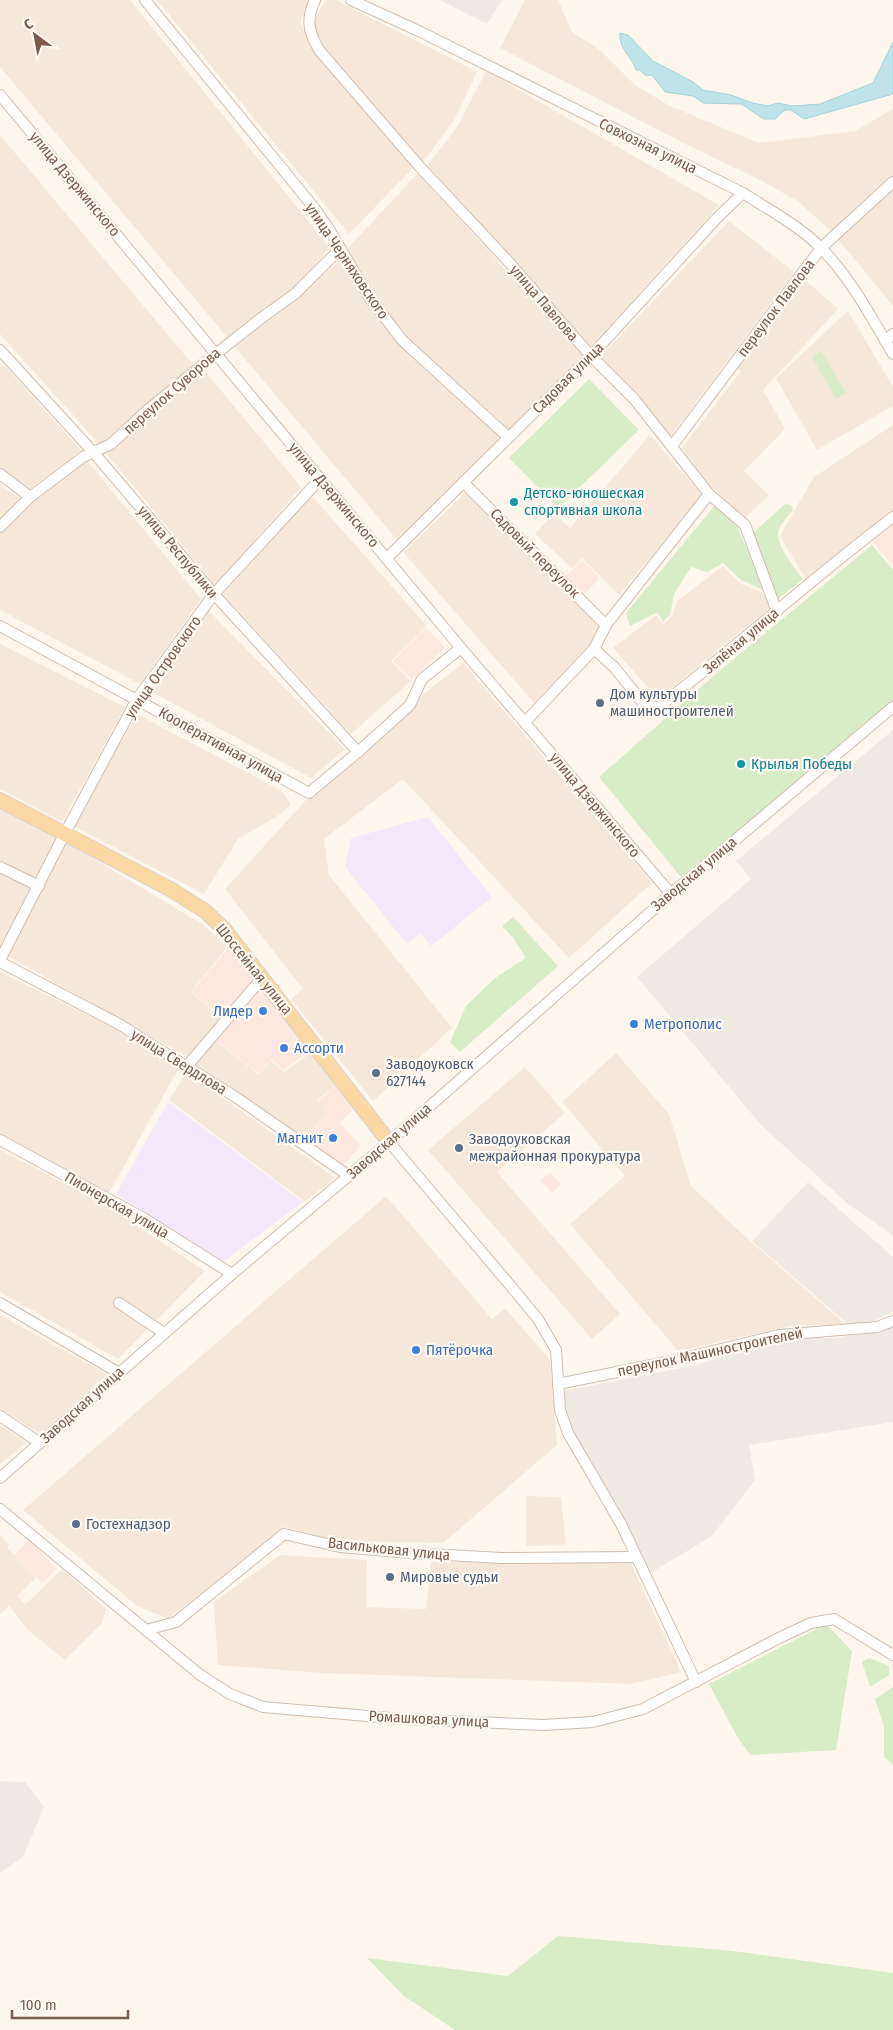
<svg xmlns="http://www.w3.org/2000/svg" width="893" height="2030" font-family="'Fira Sans Condensed',sans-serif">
  <rect width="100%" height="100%" fill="#fdf6ec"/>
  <g fill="#f5e8da">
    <path d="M0,0h130l200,248 -37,42 -66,47 -227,-270z"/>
    <path d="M157,0h153l-10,22 16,31 97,115 -64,66z"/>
    <path d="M326,0h10l141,72 -22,47 -32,43 -103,-120 -8,-18z"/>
    <path d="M525,0h33l14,32 28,18 35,35 35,21 89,37 96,-12 38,-22v70l-59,55 -35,-32 -37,-21 -75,-36 -187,-97z"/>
    <path d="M486,71l233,134 -128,142 -164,-181 32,-42z"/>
    <path d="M0,135l194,231 -85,76 -8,4 -101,-112z"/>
    <path d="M418,173l165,182 -74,75 -104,-94 -32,-41 -27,-45z"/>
    <path d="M893,189v117l-55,-67z"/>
    <path d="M729,221l65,51 -123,164 -72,-78z"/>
    <path d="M340,261l60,84 101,91 -103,105 -163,-194z"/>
    <path d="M805,280l33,29 -75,81 22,39 -41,42 25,24 -25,24 -37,-37 -25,-34 59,-77 -7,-5z"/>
    <path d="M848,311l45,76v19l-76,44 -41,-72z"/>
    <path d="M3,364l78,86 -51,39 -30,-22v-99z"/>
    <path d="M204,370l97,117 -85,99 -110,-133 46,-41z"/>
    <path d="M893,425v87l-86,69 -27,-45 34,-59z"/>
    <path d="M650,435l52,60 -83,100 -37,-37 -10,10 -37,-34 19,-21 16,15z"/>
    <path d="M87,461l114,138 -61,85 -140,-74v-77l34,-31z"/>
    <path d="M0,486l21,13 -21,21z"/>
    <path d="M465,493l138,133 -13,22 -56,55 -131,-151z"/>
    <path d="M311,495l116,131 -36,35 20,20 -60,53 -128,-140z"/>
    <path d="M723,566l18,18 20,8 11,14 -114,93 -45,-51 43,-33 7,10 10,-10 4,-14z"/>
    <path d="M207,609l138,140 -34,29 -161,-87z"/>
    <path d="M0,644l125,63 -63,115 -62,-33z"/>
    <path d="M463,663l189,220 -83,75 -166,-179 -79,60 5,36 123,153 -79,73 -82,-102 12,-10 -78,-100 80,-88 82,-66 34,-39z"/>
    <path d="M137,714l145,77 9,14 -12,10 -41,24 -34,55 -131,-68z"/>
    <path d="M0,808l59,29 -24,42 -35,-18z"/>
    <path d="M66,842l136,82 25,23 -36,45 31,27 -34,38 -182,-102z"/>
    <path d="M0,872l31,16 -31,62z"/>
    <path d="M0,972l118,58 62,36 -71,127 -109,-60z"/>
    <path d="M215,1040l43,34 13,-13 13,11 28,-20 23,34 -18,14 10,11 -22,29 -110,-76z"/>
    <path d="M616,1053l53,61 22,72 59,55 95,83 -54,2 -113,25 -108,-127 55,-48 -63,-74z"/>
    <path d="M525,1067l40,46 -68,59 123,142 -28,25 -164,-189z"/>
    <path d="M187,1072l148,106 -30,24 -136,-102z"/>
    <path d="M0,1150l104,54 101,67 -87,88 -118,-67z"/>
    <path d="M386,1196l106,123 13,-11 45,52 7,85 -114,98 -104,-2 -55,-14 -24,20 -92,72 -31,-13 -114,-96z"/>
    <path d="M0,1315l107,59 -67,60 -40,-26z"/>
    <path d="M0,1425l26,18 -26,21z"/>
    <path d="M526,1496l35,1 5,48 -40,1z"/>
    <path d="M0,1535l9,10 -2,3 29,30 -20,19h2l7,8 37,-36 44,40 -4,14 -37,37 -36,-29 -20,-25 -9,8z"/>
    <path d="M280,1555l87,5 -1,47 60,2 5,-47 200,1 50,109 -50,12 -308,-11 -105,-8 -4,-63z"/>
  </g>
  <g fill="#fde8e0">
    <path d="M893,525v41l-21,-25z"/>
    <path d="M582,560l18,18 -15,16 -19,-18z"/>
    <path d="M426,628l19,19 -33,33 -19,-19z"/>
    <path d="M228,948l28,33 -34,37 -30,-26z"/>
    <path d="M261,988l50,63 -28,19 -11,-11 -14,14 -42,-33z"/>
    <path d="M336,1086l17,24 -13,13 21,23 -20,22 -35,-27 21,-30 -9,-10z"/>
    <path d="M550,1172l11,12 -9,9 -11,-12z"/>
    <path d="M29,1540l28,29 -15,14 -28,-28z"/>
  </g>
  <g fill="#efe9e4">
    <path d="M440,0h62l-15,24z"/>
    <path d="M893,730v505l-45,-31 -87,-79 -124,-148 114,-98 -15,-18z"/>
    <path d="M808,1182l85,75v55l-30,13h-14l-97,-84z"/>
    <path d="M893,1327v95l-144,23 6,35 -43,56 -63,38 -67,-122 -20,-45 1,-16 134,-26 27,-10 42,-12 43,-5h28z"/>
    <path d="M0,1781l25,1 19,25 -21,50 -23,16z"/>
  </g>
  <g fill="#f3e8fa">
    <path d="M428,817l64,80 -61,49 -10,-13 -14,11 -62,-77 6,-29z"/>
    <path d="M168,1102l135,100 -80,60 -107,-68z"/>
  </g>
  <g fill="#d8ecc9">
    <path d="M821,351l25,42 -10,6 -24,-42z"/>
    <path d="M589,379l50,51 -81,78 -49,-50z"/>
    <path d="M785,504l6,1 2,5c-4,6 -11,12 -14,19 -6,13 16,40 24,50l-26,21 -13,-40 -12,-26z"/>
    <path d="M715,505l21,18 29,68 -24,-11 -18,-17 -16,9 -16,-5 -17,27 -4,21 -7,7 -5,-10 -28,14 -4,-13z"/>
    <path d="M872,545l21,25v132l-212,175 -82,-100 119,-105z"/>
    <path d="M513,917l45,49 -98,86 -10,-10 16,-36 29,-28 31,-20 -12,-19 -12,-13z"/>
    <path d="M826,1624l26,27 -16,99 -86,5 -14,-20 -27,-51z"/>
    <path d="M869,1658l20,8v9l-19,12 -8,-25z"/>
    <path d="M893,1687v78l-9,-8v-30l-9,-28z"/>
    <path d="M558,1936l175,15 160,22v57h-438l-51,-34 -37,-38 141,18z"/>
  </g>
  <path fill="#bfe3e8" stroke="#a5d3da" d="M620,33l8,2 25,26 40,21 10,8 28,5 22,8 15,3 10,-3 14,3 28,-2 53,-21 20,-41v52l-89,25 -13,-9h-6l-10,9h-11l-23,-15 -38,-1 -10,-7 -28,-4 -13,-17 -6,1 -6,-6h-4c-3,-12 -18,-22 -16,-37z"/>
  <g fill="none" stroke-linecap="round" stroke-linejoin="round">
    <defs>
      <g id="minor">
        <path d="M145,0l170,209 14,20 40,68 33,43 106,97"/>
        <path d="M315,0c-9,19 -7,31 4,50l101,117 87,93 84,96 44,44 74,94 36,31 32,87"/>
        <path d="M351,0l70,32 322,161c26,17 57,33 79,56 29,30 50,69 71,105"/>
        <path d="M0,95l461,553 210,246"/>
        <path d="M885,341l8,-7"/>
        <path d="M0,350l94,103 120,141 144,158"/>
        <path d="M672,446l149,-198 72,-66"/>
        <path d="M0,474l30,23"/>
        <path d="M463,482l143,143"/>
        <path d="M0,527l30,-30 53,-40 28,-13 38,-35 68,-56 43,-34 36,-26 44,-44"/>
        <path d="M387,558l204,-202 125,-137 27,-26"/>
        <path d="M0,626l309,167 49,-41 52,-47 12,-26 39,-31"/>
        <path d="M594,649l20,18 29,36 14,5c80,-61 155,-130 236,-191"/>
        <path d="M525,722l69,-73 12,-24 103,-131"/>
        <path d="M0,867l39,19"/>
        <path d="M0,960l65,-127 72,-134 77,-105 106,-115"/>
        <path d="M0,962l119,62 118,74 112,78"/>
        <path d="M187,1066l75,-88"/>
        <path d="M0,1140l145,79 87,55"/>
        <path d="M389,1142l125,148 24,29 18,31 4,60 8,23 53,91 75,158"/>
        <path d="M0,1303l119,70"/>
        <path d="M119,1303l45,30"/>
        <path d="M558,1384l118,-24 103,-25 98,-8 16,-6"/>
        <path d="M0,1416l40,27"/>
        <path d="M0,1478l232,-204 157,-132 282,-248 222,-187"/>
        <path d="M0,1509l199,165 31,20 33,13 139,12 141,6 50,-3 50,-13 136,-71 32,-15 23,-4 59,36"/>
        <path d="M146,1630l30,-8 108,-88 56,13 70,6 92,5 134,-1"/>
      </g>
      <path id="major" d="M0,800l170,89 35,22 19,18 165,213"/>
    </defs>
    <use href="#minor" stroke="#d1beb0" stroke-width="12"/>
    <use href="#major" stroke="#dad1cd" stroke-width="16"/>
    <use href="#minor" stroke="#fff" stroke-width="10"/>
    <use href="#major" stroke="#fbd9a5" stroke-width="14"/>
  </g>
  <g fill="#0f9aa8" stroke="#fffaf3" stroke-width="2">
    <circle cx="514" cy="502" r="5"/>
    <circle cx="741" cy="764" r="5"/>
  </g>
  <g fill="#5c6f8a" stroke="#fffaf3" stroke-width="2">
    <circle cx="600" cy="703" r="5"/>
    <circle cx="376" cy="1073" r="5"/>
    <circle cx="459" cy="1148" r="5"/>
    <circle cx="76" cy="1524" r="5"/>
    <circle cx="390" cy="1577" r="5"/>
  </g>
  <g fill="#3f7fe0" stroke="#fffaf3" stroke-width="2">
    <circle cx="263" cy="1011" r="5"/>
    <circle cx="634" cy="1024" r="5"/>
    <circle cx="284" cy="1048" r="5"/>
    <circle cx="333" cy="1138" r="5"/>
    <circle cx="416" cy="1350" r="5"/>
  </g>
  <g text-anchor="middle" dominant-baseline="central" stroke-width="4.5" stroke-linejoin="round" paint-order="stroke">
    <g font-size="15" fill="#7a5c4d" stroke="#fffaf3">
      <text transform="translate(648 146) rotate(26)">Совхозная улица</text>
      <text transform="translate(75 184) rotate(50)">улица Дзержинского</text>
      <text transform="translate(347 261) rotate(56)">улица Черняховского</text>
      <text transform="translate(544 303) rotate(49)">улица Павлова</text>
      <text transform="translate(776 308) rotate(-53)">переулок Павлова</text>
      <text transform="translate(568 378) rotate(-45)">Садовая улица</text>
      <text transform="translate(172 391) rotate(-41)">переулок Суворова</text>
      <text transform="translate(334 495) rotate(50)">улица Дзержинского</text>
      <text transform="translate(178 552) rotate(50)">улица Республики</text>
      <text transform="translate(535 553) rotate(45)">Садовый переулок</text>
      <text transform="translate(741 641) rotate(-40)">Зелёная улица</text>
      <text transform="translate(163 667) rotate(-55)">улица Островского</text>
      <text transform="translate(221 745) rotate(29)">Кооперативная улица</text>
      <text transform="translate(595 805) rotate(50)">улица Дзержинского</text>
      <text transform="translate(694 874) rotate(-40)">Заводская улица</text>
      <text transform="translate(254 969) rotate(51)">Шоссейная улица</text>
      <text transform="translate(179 1062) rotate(32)">улица Свердлова</text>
      <text transform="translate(389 1141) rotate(-41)">Заводская улица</text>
      <text transform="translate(117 1205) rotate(30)">Пионерская улица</text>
      <text transform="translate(710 1352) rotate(-12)">переулок Машиностроителей</text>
      <text transform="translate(82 1405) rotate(-42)">Заводская улица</text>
      <text transform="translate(389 1549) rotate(6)">Васильковая улица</text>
      <text transform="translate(429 1719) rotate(3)">Ромашковая улица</text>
    </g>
    <g font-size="15" fill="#0d838f" stroke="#fffaf3" text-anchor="start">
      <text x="524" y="493">Детско-юношеская<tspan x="524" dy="17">спортивная школа</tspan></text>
      <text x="751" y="764">Крылья Победы</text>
    </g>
    <g font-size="15" fill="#4e5e75" stroke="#fffaf3" text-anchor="start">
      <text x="610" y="694">Дом культуры<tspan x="610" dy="17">машиностроителей</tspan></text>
      <text x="386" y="1064">Заводоуковск<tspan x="386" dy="17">627144</tspan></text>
      <text x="469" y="1139">Заводоуковская<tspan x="469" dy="17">межрайонная прокуратура</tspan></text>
      <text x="86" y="1524">Гостехнадзор</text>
      <text x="400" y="1577">Мировые судьи</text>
    </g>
    <g font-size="15" fill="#366cbe" stroke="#fffaf3" text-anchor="start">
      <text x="253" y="1011" text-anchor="end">Лидер</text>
      <text x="644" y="1024">Метрополис</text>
      <text x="294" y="1048">Ассорти</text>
      <text x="323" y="1138" text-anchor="end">Магнит</text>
      <text x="426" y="1350">Пятёрочка</text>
    </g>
  </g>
  <g transform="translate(35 35) rotate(328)" stroke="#fffaf3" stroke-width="4" paint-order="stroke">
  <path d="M0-4L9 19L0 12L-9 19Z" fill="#7a5c4d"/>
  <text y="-8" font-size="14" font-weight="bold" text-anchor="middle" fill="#7a5c4d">С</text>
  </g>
  <path d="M12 2010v8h116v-8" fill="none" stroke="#7a5c4d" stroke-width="2.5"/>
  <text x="20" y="2010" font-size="15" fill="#7a5c4d" stroke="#fffaf3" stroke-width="4" paint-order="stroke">100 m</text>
</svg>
